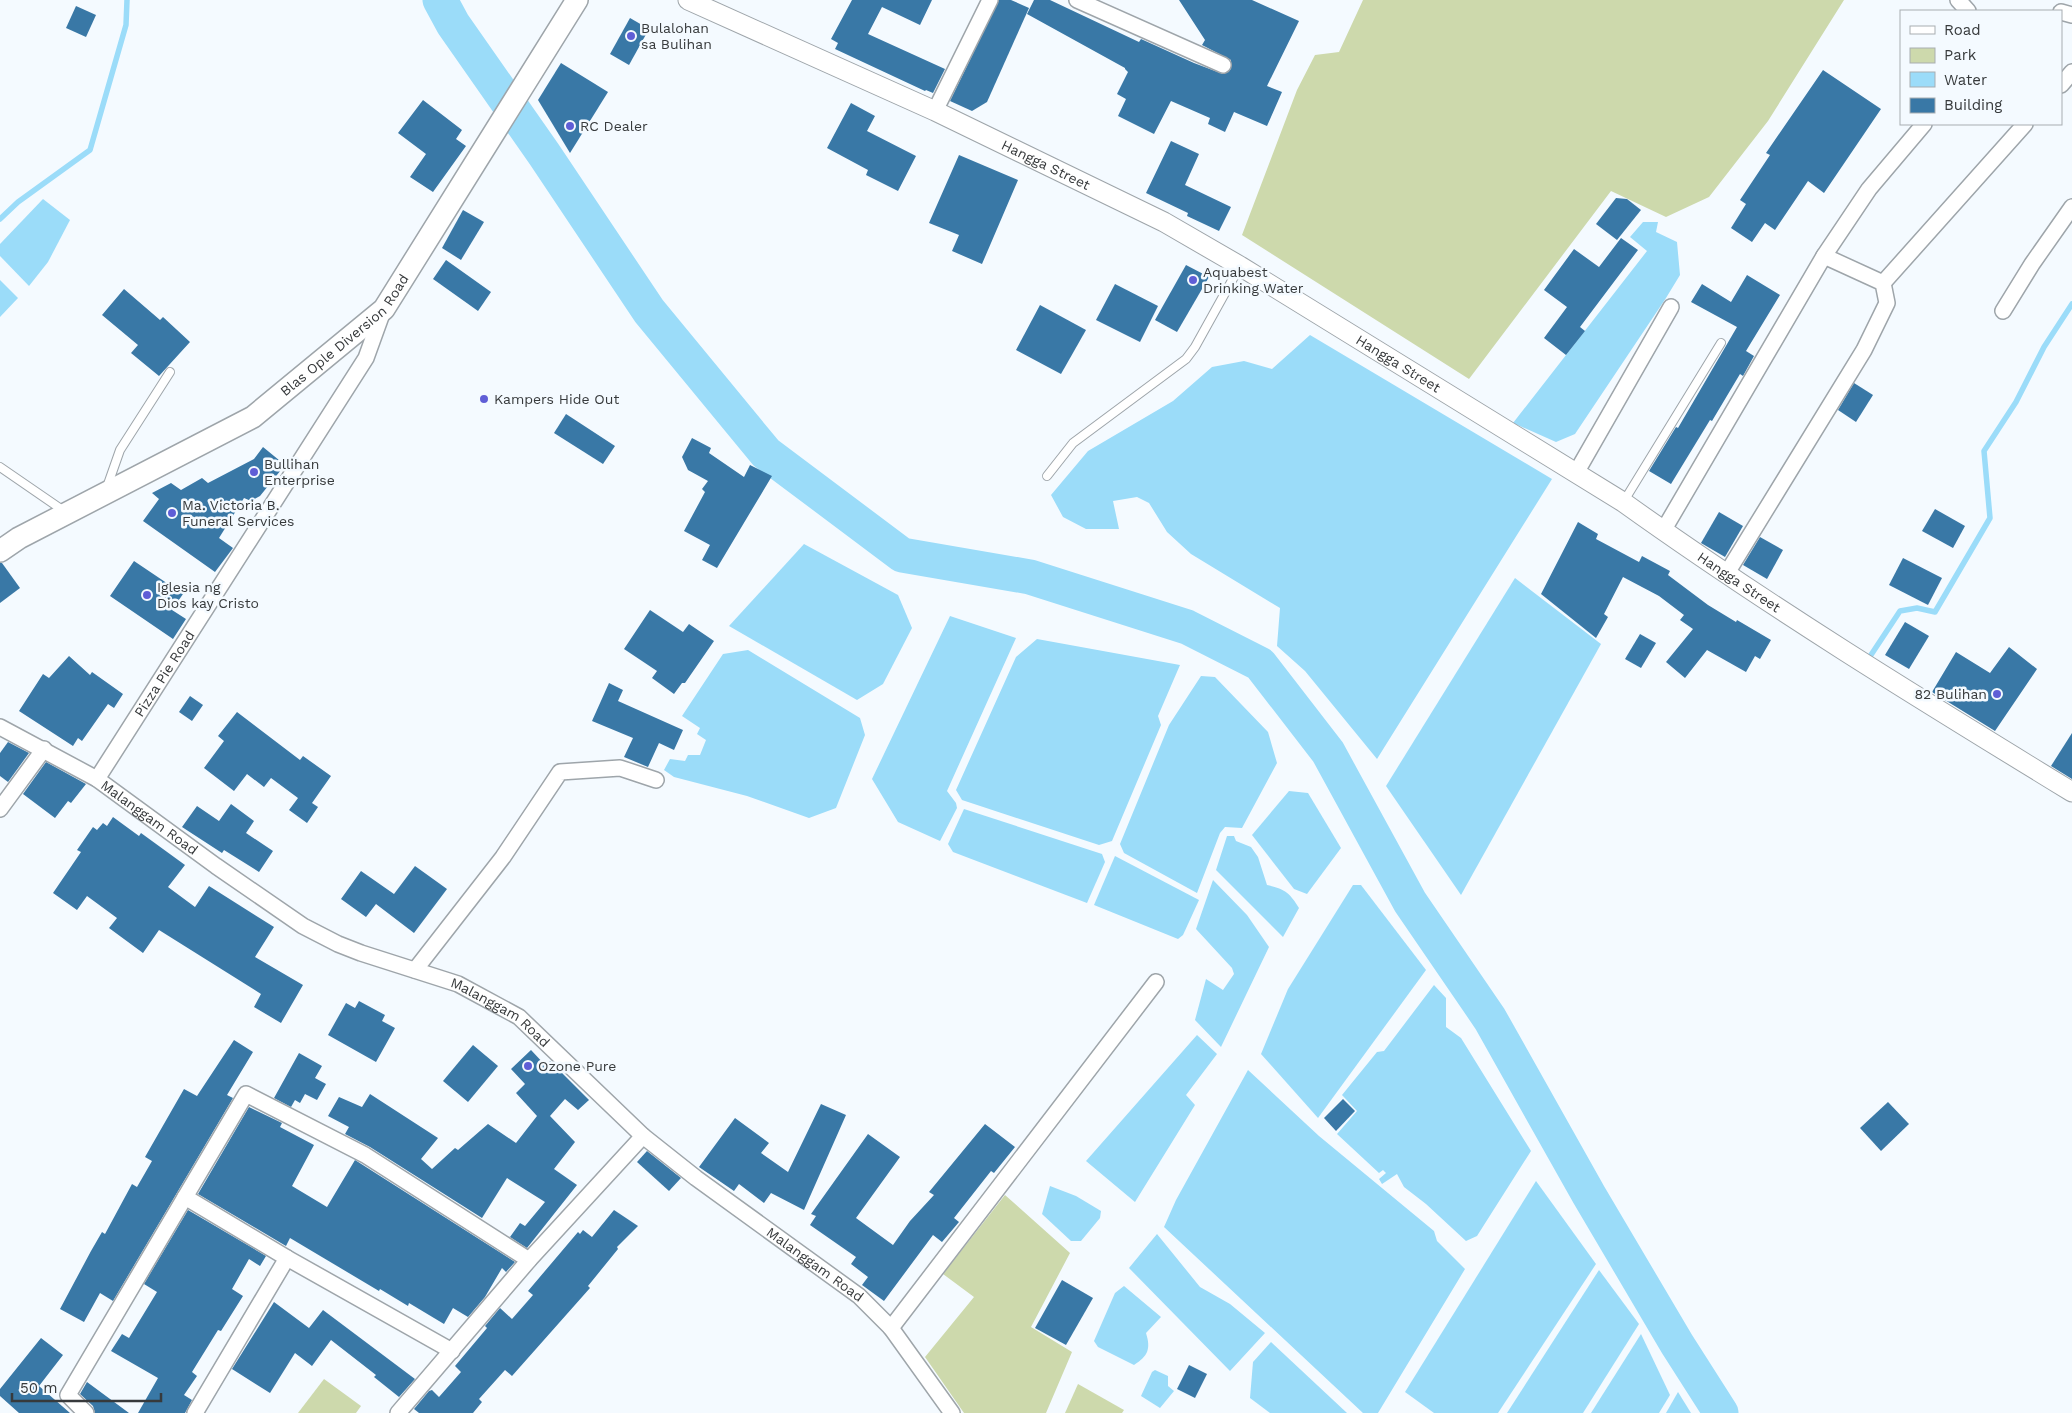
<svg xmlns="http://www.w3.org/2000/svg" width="2072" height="1413" font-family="'Work Sans',sans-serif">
  <rect width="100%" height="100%" fill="#f4faff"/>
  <g fill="#cdd9ac">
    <path d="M1363,0h481l-76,121 -59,76 -43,20 -55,-26 -142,188 -227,-144 55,-145 18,-35 24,-3z"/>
    <path d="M1005,1195l65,58 -39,74 41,25 -26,61h-82l-39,-56 49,-60 -31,-23z"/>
    <path d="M324,1379l37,27 -5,7h-58z"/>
    <path d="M1078,1384l46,26 -2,3h-57z"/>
  </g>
  <g fill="#9bdcf9">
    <path d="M43,199l27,21 -22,42 -19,24 -29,-30v-12z"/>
    <path d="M1643,222h15l-2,10 21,10 3,33 -14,23 -91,136 -19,8 -43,-19 134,-172 -17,-14z"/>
    <path d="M0,280l18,18 -18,19z"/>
    <path d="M1310,335l242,144 -175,280 -72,-88 -28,-25 3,-38 -89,-54 -24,-22 -18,-29 -12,-6 -24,4 6,28h-33l-23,-12 -12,-22 37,-44 85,-50 39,-34 32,-6 28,8z"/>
    <path d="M804,544l94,51 14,33 -29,56 -26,16 -128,-74z"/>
    <path d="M1515,578l86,66 -140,251 -75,-109z"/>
    <path d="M950,616l66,22 -69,153 9,12 1,5 -17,33 -42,-19 -26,-43z"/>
    <path d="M1037,639l143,26 -22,51 3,9 -49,116 -13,4 -137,-45 -6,-10 60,-133z"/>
    <path d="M748,650l112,68 5,17 -29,73 -27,10 -62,-22 -73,-19 -10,-7 6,-11 15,2 3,-6h12l6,-15 -9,-6 3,-6 -18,-12 41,-62z"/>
    <path d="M1201,676l14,1 53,55 9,31 -35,65 -17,-1 -5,6 -23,60 -73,-40 -4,-9 49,-119z"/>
    <path d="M1289,791l19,2 33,55 -34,46 -13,-5 -42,-54z"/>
    <path d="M964,809l138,45 3,8 -18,41 -134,-51 -5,-8z"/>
    <path d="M1227,836h7l2,5 15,6 7,10 9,28c18,4 23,8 32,23l-16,29 -67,-67z"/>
    <path d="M1115,856l84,44 -16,35 -5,4 -84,-34z"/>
    <path d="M1213,880l34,35 22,32 -48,100 -26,-27 11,-41 17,11 11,-16 -2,-6 -36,-39z"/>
    <path d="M1353,885h8l65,85 -108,148 -57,-64 27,-65z"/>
    <path d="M1434,985l12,13v29l15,11 70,113 -54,85 -11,5 -40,-37 -22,-17 -7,-13 -15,10 -3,-5 7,-6 -3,-3 -4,3 -42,-39 20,-23 -15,-16 35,-43 7,-1z"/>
    <path d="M1197,1035l20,19 -31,41 9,10 -60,97 -49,-41z"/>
    <path d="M1248,1070l71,66 115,95 3,10 28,28 -87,144h-15l-199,-186 12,-27z"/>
    <path d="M1536,1181l60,83 -98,149h-64l-29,-21z"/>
    <path d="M1050,1186l26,10 25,15 -1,7 -19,23h-10l-29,-27z"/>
    <path d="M1157,1234l43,53 30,17 35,29 -35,38 -101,-103z"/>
    <path d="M1599,1270l40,54 -56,89h-76z"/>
    <path d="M1124,1286l37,31 -15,16c5,16 2,23 -12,32l-36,-18 -4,-6 21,-48z"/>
    <path d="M1641,1334l29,61 -11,18h-68z"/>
    <path d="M1271,1342l76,71h-77l-20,-15 3,-36z"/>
    <path d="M1155,1370l13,6v10l6,5 -14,17 -19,-12 11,-24z"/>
    <path d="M1678,1392l13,21h-25z"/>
  </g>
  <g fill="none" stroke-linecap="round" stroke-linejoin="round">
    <g stroke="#9bdcf9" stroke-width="5.5">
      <path d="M0,219l18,-17 72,-52 36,-125 1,-25"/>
      <path d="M1867,661l33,-50 17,-3 18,4 55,-94 -6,-67 32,-49 28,-55 28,-43"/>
    </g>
    <path stroke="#9bdcf9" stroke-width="35" d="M440,0l13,24 91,130 105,157 117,142 136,102 128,22 157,50 73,37 68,88 82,150 80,117 99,176 88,149 44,69"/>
  </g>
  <g fill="#3978a6">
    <path d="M852,0h80l-12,25 -38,-18 -14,27 77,35 -12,24 -7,-3 -1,1 -90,-42 3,-6 -7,-4z"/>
    <path d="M999,0h12l18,8 -42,94 -15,9 -22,-10z"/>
    <path d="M1034,0h16l89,42 2,-3 53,24 29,11 8,-5v-9l-29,-15 3,-5 -26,-40h73l47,21 -32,65 15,6 -15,34 -33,-14 -9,20 -17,-8 2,-6 -39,-17 -17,33 -36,-18 8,-17 -9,-5 11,-22 -3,-3v-1l-98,-54z"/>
    <path d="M76,6l20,9 -10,22 -20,-9z"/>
    <path d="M630,18l19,11 -20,36 -19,-11z"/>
    <path d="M561,63l47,29 -38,61 -32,-53z"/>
    <path d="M1823,70l58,39 -57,84 -16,-12 -33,49 -10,-7 -13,19 -21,-14 15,-24 -6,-4 30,-45 -4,-2z"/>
    <path d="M423,100l39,30 -6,9 10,7 -33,46 -23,-15 16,-23 -28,-21z"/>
    <path d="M851,103l24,13 -8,15 49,25 -18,35 -32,-16 2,-5 -41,-22z"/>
    <path d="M1171,141l28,13 -14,31 46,22 -12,24 -32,-15 1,-3 -42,-20z"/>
    <path d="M959,155l59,25 -36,84 -30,-13 7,-16 -30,-12z"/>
    <path d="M1616,198l11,1 14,11 -24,30 -21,-16z"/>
    <path d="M463,210l21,12 -23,38 -19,-12z"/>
    <path d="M1621,238l17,12 -58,77 5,4 -19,24 -22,-17 23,-31 -23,-17 30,-41 25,18z"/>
    <path d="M446,260l45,32 -13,19 -45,-32z"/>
    <path d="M1186,265l23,12 -32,55 -22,-12z"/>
    <path d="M1747,275l33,20 -34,56 8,5 -11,20 -3,-2 -28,47 -2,-1 -39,64 -22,-13 27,-44 2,1 59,-101 -46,-25 11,-18 29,18z"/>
    <path d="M1115,284l43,22 -18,36 -44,-22z"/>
    <path d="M124,289l36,31 3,-3 27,25 -31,34 -28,-23 7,-8 -36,-30z"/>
    <path d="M1040,305l46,25 -25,44 -45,-24z"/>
    <path d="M1854,383l19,12 -17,27 -18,-12z"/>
    <path d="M566,414l49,32 -12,18 -49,-31z"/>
    <path d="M692,438l19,10 -2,5 35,24 6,-12 22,11 -55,92 -15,-8 8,-15 -26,-14 21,-39 -3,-3 6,-8 -20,-11 -6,-13z"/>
    <path d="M263,447l22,18 -25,31 -9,5 -7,-3 -25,40 14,10 -18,24 -72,-51 16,-22 -7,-6 19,-10 10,7 21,-12 6,5 46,-24z"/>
    <path d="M1935,509l30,17 -12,22 -31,-17z"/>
    <path d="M1719,512l24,14 -18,31 -24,-14z"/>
    <path d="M1578,522l20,12 -2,5 43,23 3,-6 28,15 -2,4 40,30 28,17 1,-2 34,20 -11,19 -5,-3 -9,16 -39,-22 -22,28 -19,-16 27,-33 -13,-9 4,-5 -25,-19 -36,-19 -19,37 4,3 -12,21 -55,-44z"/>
    <path d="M1760,537l23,13 -16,29 -24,-14z"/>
    <path d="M1903,558l39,20 -14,27 -39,-20z"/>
    <path d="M134,561l49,33 -11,16 14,9 -13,20 -63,-43z"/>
    <path d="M0,563h2l18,25 -20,15z"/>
    <path d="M650,610l33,22 6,-8 25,17 -29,42h-3l-8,11 -22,-16 5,-7 -33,-22z"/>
    <path d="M1905,622l24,14 -20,33 -24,-14z"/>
    <path d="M1640,634l16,9 -15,25 -16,-9z"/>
    <path d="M2009,647l28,22 -42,62 -63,-39 24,-40 34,21z"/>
    <path d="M69,656l21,19 2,-3 31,22 -9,14 -6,-4 -26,37 -4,-3 -5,8 -54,-35 24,-37 6,4z"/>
    <path d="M609,683l14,7 -5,11 65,29 -9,20 -15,-7 -11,24 -24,-10 9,-19 -41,-17z"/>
    <path d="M190,696l13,9 -11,16 -13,-9z"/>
    <path d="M237,712l63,48 3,-4 28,20 -19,27 6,4 -11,16 -18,-13 9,-12 -27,-20 -7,9 -17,-13 -13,17 -30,-23 20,-27 -6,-5z"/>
    <path d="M2072,733v46l-21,-13z"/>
    <path d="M8,742l21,11 -21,29 -8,-6v-23z"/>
    <path d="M46,762l40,22 -15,19 -3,-2 -13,17 -32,-24z"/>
    <path d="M231,804l23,17 -8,12 27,18 -14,21 -35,-22 -2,3 -40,-26 15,-21 22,15z"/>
    <path d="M113,817l26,19 2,-3 44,32 -17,22 27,20 14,-21 65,41 -19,30 48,28 -22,38 -27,-16 7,-13 -102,-64 -16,23 -34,-25 8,-10 -30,-22 -10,14 -24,-17 28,-41 -4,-2 16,-23 4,3 6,-7 4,3z"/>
    <path d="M415,866l32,23 -33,44 -38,-29 -10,13 -25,-18 20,-28 33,23z"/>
    <path d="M359,1001l26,14 -3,6 13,7 -19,34 -48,-27 18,-32 9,5z"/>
    <path d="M234,1040l19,12 -26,43 6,3 -120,203 -13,-8 -16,29 -24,-13 31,-58 11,-19 3,2 27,-50 5,3 15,-26 -7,-4 39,-68 13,7z"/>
    <path d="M473,1045l25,21 -30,36 -25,-21z"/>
    <path d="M531,1050l15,16 4,-5 39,39 -11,10 -13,-11 -15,17 25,26 -21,27 23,16 -50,63 -17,-11 10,-14 5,3 20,-24 -38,-24 -25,40 -112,-71 -25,-13 4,-7 -21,-11 11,-19 23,10 8,-13 68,44 -17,21 11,10 23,-21 3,2 30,-26 28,19 21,-27 -21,-23 9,-9 -14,-15z"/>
    <path d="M299,1053l23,13 -7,12 11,6 -9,16 -12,-6 -5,9 -5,-3 -4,7 -17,-9z"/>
    <path d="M1343,1099l12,12 -19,20 -12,-13z"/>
    <path d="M1888,1102l21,22 -28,27 -21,-23z"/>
    <path d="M821,1104l25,11 -42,95 -33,-17 -7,10 -25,-19 -5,7 -35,-24 36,-49 34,25 -8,10 27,19z"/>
    <path d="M249,1107l33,16 -2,4 34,18 -22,41 35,21 28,-47 160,102 -9,10 -4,-4 -17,29 -17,20 -15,-9 -9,16 -35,-21 -1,3 -28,-17 -1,2 -89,-53 -4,8 -88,-52z"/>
    <path d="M985,1124l30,23 -21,26 -3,-2 -37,47 5,4 -17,20 -9,-7 -49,66 -22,-16 6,-8 -17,-13 5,-7 -46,-32 6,-9 -5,-2 57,-80 32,23 -44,61 37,27 17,-24 24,-26 -5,-3z"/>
    <path d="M647,1151l34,27 -12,13 -32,-29z"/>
    <path d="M188,1210l78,46 -6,10 -11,-7 -17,30 11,7 -22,35 -3,-1 -26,42 5,4 -13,19 8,5 -7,13h-47l20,-35 -47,-27 11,-17 7,4 28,-46 -13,-8z"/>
    <path d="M614,1210l24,16 -21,21 1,2 -30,37 2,2 -78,88 -7,-6 -26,29 3,3 -9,11h-54l-5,-4 15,-18 3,-1 7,7 22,-25 -6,-6 32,-38 -2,-2 15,-18 12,11 21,-24 -5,-4 50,-59 2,2 3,-4 9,7z"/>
    <path d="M1062,1280l31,18 -27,47 -31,-17z"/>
    <path d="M274,1302l35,26 14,-18 92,69 -16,18 -25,-20 2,-2 -45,-35 -19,26 -17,-13 -25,40 -38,-24z"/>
    <path d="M41,1338l22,17 -24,31 31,27h-51l-19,-17v-7z"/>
    <path d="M1189,1365l18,9 -12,24 -18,-9z"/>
    <path d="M87,1382l42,31h-34l-2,-7 -13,-12z"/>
  </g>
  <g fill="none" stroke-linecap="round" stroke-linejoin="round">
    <defs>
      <g id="service">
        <path d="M0,467l64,44"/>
        <path d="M1047,476l26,-33 113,-84 9,-12 45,-81"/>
        <path d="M107,487l13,-37 50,-78"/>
        <path d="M1624,501l97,-158"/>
      </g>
      <g id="minor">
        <path d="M1077,0l146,65"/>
        <path d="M1958,0l10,11"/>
        <path d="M2061,12l11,3"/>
        <path d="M2061,85l11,-13"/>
        <path d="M935,111l55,-111"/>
        <path d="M1883,283l142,-159"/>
        <path d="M2003,311l29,-47 40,-57"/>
        <path d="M1576,473l95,-166"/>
        <path d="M1663,531l161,-275 45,-67 55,-65"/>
        <path d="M1727,573l137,-223 23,-47 -4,-20 -59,-27"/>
        <path id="s1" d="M0,727l97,52 119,87 87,60 35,18 23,9 97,31 61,33 124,119 53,42 163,118 32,32 61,85"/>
        <path id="s2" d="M97,779l269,-421 17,-47"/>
        <path d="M0,809l44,-60"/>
        <path d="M415,970l88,-113 57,-85 60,-4 36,12"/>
        <path d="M185,1197l102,61 165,93"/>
        <path d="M891,1328l265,-346"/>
        <path d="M86,1413l-18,-18 178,-301 119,61 164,105"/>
        <path d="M195,1413l92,-155"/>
        <path d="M398,1413l131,-153 114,-124"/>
      </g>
      <g id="tertiary">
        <path id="s3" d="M688,0l247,111 229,111 76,44 383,236c145,104 297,197 449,290"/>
      </g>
      <g id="secondary">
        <path id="s4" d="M0,551l19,-13 234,-121 131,-108 193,-309"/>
      </g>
    </defs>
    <use href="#service" stroke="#9ea5aa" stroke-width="10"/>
    <use href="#minor" stroke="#9ea5aa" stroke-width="18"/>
    <use href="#tertiary" stroke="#9ea5aa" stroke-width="21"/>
    <use href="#secondary" stroke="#9ea5aa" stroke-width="24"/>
    <use href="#service" stroke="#fff" stroke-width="8"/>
    <use href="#minor" stroke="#fff" stroke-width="15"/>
    <use href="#tertiary" stroke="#fff" stroke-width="19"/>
    <use href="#secondary" stroke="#fff" stroke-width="21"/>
  </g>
  <g fill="#5f5ed6" stroke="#f4faff" stroke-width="2">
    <circle cx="631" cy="36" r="5"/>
    <circle cx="570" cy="126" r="5"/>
    <circle cx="1193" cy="280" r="5"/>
    <circle cx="484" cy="399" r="5"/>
    <circle cx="254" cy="472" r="5"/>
    <circle cx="172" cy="513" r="5"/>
    <circle cx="147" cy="595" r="5"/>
    <circle cx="1997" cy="694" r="5"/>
    <circle cx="528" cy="1066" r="5"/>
  </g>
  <g text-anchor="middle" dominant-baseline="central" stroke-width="5" stroke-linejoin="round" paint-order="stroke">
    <g font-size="14" fill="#373a3c" stroke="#f4faff" text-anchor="start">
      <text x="641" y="28">Bulalohan<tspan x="641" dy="16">sa Bulihan</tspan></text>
      <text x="580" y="126">RC Dealer</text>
      <text x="1203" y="272">Aquabest<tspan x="1203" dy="16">Drinking Water</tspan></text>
      <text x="494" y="399">Kampers Hide Out</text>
      <text x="264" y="464">Bullihan<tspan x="264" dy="16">Enterprise</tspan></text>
      <text x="182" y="505">Ma. Victoria B.<tspan x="182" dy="16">Funeral Services</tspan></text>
      <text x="157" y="587">Iglesia ng<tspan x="157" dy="16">Dios kay Cristo</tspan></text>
      <text x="1987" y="694" text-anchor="end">82 Bulihan</text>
      <text x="538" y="1066">Ozone Pure</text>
    </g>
    <g font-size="14" fill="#373a3c" stroke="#f4faff">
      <text stroke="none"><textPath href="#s3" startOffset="394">Hangga Street</textPath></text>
      <text stroke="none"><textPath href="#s4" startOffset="410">Blas Ople Diversion Road</textPath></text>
      <text stroke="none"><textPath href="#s3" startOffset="799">Hangga Street</textPath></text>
      <text stroke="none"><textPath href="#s3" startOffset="1204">Hangga Street</textPath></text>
      <text stroke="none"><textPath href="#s2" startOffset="125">Pizza Pie Road</textPath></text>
      <text stroke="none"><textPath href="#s1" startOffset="175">Malanggam Road</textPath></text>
      <text stroke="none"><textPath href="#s1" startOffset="580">Malanggam Road</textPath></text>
      <text stroke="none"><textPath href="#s1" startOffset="985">Malanggam Road</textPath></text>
    </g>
  </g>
  <rect x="1900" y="10" width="162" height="115" fill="#f4faff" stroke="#a8adb1"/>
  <rect x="1910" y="26" width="25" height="8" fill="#ffffff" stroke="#a8adb1"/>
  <text x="1944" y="35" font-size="15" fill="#373a3c">Road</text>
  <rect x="1910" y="48" width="25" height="15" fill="#cdd9ac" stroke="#a8adb1"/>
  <text x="1944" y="60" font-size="15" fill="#373a3c">Park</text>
  <rect x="1910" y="72" width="25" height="15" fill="#9bdcf9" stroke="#a8adb1"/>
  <text x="1944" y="85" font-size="15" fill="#373a3c">Water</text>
  <rect x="1910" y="98" width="25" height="15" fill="#3978a6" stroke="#a8adb1"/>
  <text x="1944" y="110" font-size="15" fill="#373a3c">Building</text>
  <path d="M12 1393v8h149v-8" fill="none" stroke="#373a3c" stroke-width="2.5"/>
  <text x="20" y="1393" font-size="15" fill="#373a3c" stroke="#f4faff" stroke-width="4" paint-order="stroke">50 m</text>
</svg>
